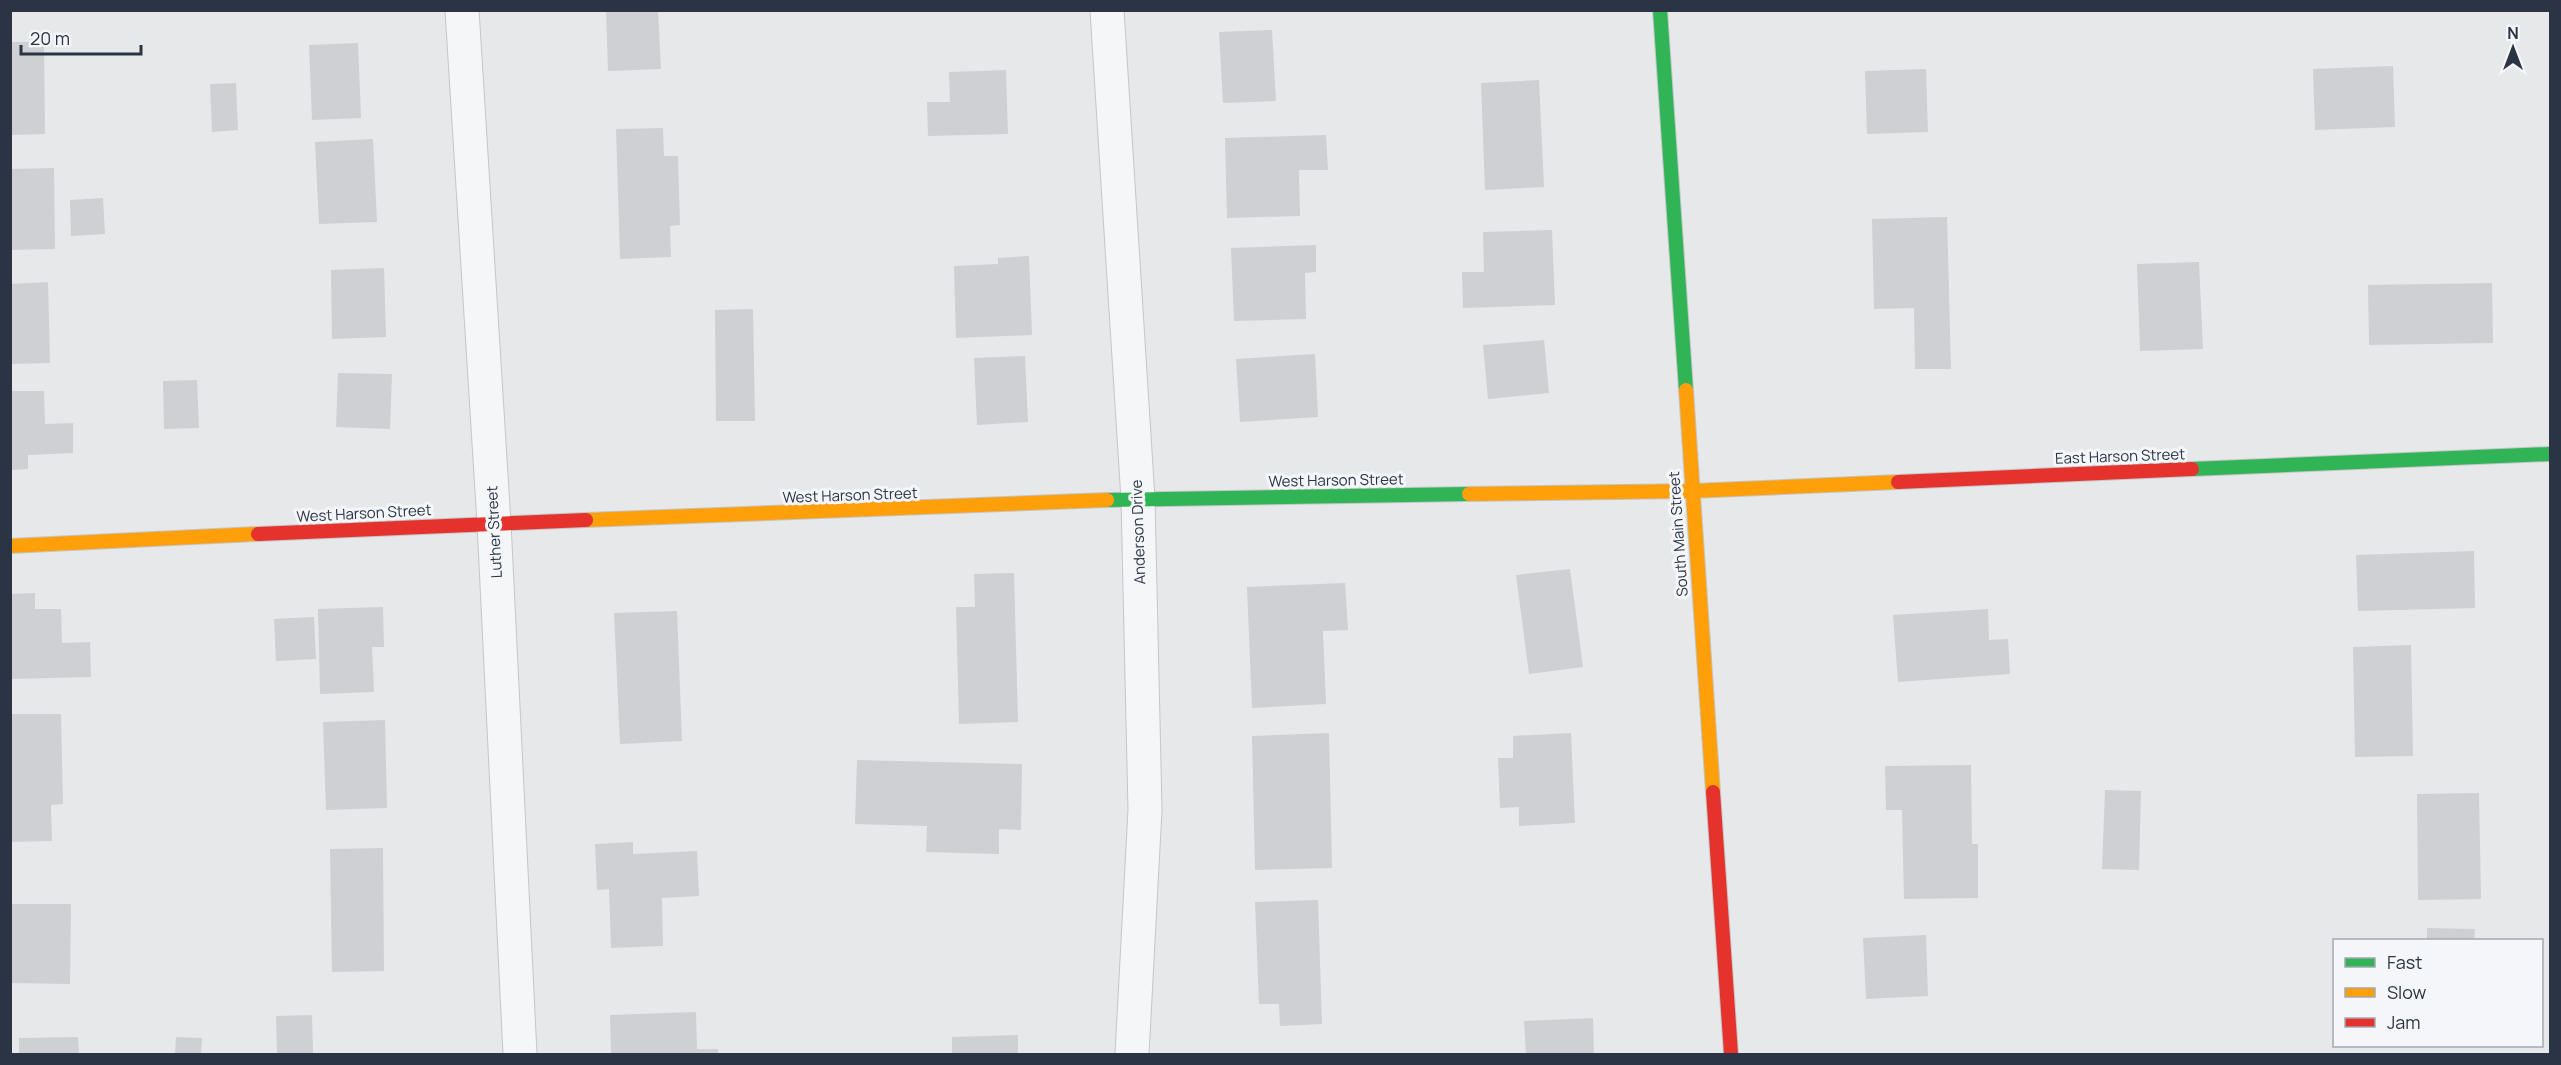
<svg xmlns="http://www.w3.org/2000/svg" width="2561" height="1065" font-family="Manrope,sans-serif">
  <rect width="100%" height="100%" fill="#e6e8ea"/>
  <g fill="#ced0d3">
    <path d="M606,10h52l3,59 -53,2z"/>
    <path d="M1272,30l4,71 -53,2 -4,-71z"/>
    <path d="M10,42h34l1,92 -35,1z"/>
    <path d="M358,43l3,75 -49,2 -3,-75z"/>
    <path d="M2393,66l2,61 -80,3 -2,-61z"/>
    <path d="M1926,69l2,63 -61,2 -2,-63z"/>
    <path d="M1006,70l2,64 -80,2 -1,-34h23l-1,-30z"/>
    <path d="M1539,80l5,107 -59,3 -4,-107z"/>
    <path d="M236,83l2,47 -26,2 -2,-48z"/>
    <path d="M663,128l1,28h14l2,69 -10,1 1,31 -51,2 -4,-130z"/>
    <path d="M1326,135l2,35h-29l1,46 -73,2 -2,-80z"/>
    <path d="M373,139l4,83 -58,2 -4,-82z"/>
    <path d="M54,168l1,81 -45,1v-81z"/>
    <path d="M103,198l2,36 -34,2 -1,-36z"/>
    <path d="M1947,217l4,152h-36l-1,-61 -40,1 -2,-90z"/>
    <path d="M1552,230l3,75 -92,3 -1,-36h22l-1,-40z"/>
    <path d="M1316,245v27l-11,1 1,46 -72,2 -3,-73z"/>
    <path d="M1029,256l3,79 -76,3 -2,-72 44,-2v-6z"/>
    <path d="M2199,262l4,87 -63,2 -3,-87z"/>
    <path d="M384,268l2,69 -54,2 -1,-69z"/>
    <path d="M48,282l2,81 -40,1v-80z"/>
    <path d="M2492,283l1,60 -124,2 -1,-60z"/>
    <path d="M753,309l2,112h-39l-1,-111z"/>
    <path d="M1544,340l5,53 -61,6 -5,-54z"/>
    <path d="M1315,354l3,63 -78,5 -4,-63z"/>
    <path d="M1025,356l3,66 -51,3 -3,-67z"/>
    <path d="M338,373l54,1 -2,55 -54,-2z"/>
    <path d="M197,380l2,48 -35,1 -1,-48z"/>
    <path d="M10,391h34l1,33 28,-1v30l-45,2v14l-18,1z"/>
    <path d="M2474,551l1,57 -117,3 -2,-56z"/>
    <path d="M1570,569l13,98 -54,7 -13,-99z"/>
    <path d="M1014,573l4,149 -59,2 -3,-117h19l-1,-33z"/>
    <path d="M1345,583l3,47 -25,1 3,73 -74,4 -5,-121z"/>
    <path d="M35,593v16h26l1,34 28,-1 1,35 -81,2v-85z"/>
    <path d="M383,607l1,40h-12l2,45 -54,2 -2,-85z"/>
    <path d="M1988,609l1,31 19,-1 2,35 -112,8 -5,-67z"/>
    <path d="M677,611l5,130 -62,3 -6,-131z"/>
    <path d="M314,617l2,42 -40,2 -2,-42z"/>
    <path d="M2411,645l2,111 -58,1 -2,-110z"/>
    <path d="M10,714h51l2,90 -12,1 1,36 -42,1z"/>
    <path d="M385,720l2,88 -61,2 -3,-88z"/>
    <path d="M1329,733l3,135 -77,2 -3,-134z"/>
    <path d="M1571,733l4,90 -56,3v-19l-19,1 -2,-50h15v-22z"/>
    <path d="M857,760l165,4 -1,66 -22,-1v25l-73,-2 1,-26 -72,-2z"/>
    <path d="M1971,765l1,79h6v54l-74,1 -2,-89h-16l-1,-44z"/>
    <path d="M2105,790l36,1 -2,79 -37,-1z"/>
    <path d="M2479,793l2,106 -63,1 -1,-106z"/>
    <path d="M633,842v12l64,-3 2,45 -37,2 1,48 -52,2 -2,-59 -12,1 -2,-46z"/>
    <path d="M383,848l1,123 -52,1 -2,-123z"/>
    <path d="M1318,900l4,124 -42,2 -1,-22h-20l-4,-102z"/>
    <path d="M10,904h61l-1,80 -60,-1z"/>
    <path d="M2427,928l48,1 -1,11h-47z"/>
    <path d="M1926,935l2,61 -62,3 -3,-61z"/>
    <path d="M696,1012l1,37h21v5l-107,-1 -1,-38z"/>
    <path d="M312,1015l1,39h-36l-1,-38z"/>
    <path d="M1593,1018l1,36h-68l-2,-33z"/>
    <path d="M1018,1035v19h-66v-17z"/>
    <path d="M78,1037l1,17h-60v-16z"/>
    <path d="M176,1037l26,1 -1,16h-26z"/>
  </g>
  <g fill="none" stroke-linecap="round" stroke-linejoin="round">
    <defs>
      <g id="street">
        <path d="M462,10l32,513 26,531"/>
        <path d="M1107,10l31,489 7,311 -13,244"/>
      </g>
      <g id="fast">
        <path d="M1660,10l26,380"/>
        <path d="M2192,469l358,-15"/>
        <path d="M1107,500l362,-6"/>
      </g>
      <g id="slow">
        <path d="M1686,390l27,402"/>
        <path d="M1469,494l223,-3 206,-9"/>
        <path d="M586,520l521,-20"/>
        <path d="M10,546l248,-12"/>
      </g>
      <g id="jam">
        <path d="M1898,482l294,-13"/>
        <path d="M258,534l328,-14"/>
        <path d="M1713,792l18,262"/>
      </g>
    </defs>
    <use href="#street" stroke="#c4c6c8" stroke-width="35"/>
    <use href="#fast" stroke="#c4c6c8" stroke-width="16"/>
    <use href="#slow" stroke="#c4c6c8" stroke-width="16"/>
    <use href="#jam" stroke="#c4c6c8" stroke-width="16"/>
    <use href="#street" stroke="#f5f6f7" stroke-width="33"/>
    <use href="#fast" stroke="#30b455" stroke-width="14"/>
    <use href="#slow" stroke="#ff9f0a" stroke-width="14"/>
    <use href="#jam" stroke="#e5322d" stroke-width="14"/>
  </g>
  <g text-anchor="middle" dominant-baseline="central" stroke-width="6" stroke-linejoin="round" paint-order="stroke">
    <g font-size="15" fill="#2b3445" stroke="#f4f6f9">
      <text transform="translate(2120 456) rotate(-2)">East Harson Street</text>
      <text transform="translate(1336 480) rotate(-1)">West Harson Street</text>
      <text transform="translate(850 495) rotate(-2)">West Harson Street</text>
      <text transform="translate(364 513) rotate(-3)">West Harson Street</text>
      <text transform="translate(494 532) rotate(-93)">Luther Street</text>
      <text transform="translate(1138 532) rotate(-92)">Anderson Drive</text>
      <text transform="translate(1678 534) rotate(-94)">South Main Street</text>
    </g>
  </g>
  <rect width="2561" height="1065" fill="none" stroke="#2b3445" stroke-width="24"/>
  <rect x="2333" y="939" width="210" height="108" fill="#f4f6f9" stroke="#a4a8b1" stroke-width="1.5"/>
  <rect x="2345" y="958" width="30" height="9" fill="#30b455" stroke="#a4a8b1" stroke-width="1.5"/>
  <text x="2387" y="969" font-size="18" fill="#2b3445">Fast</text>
  <rect x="2345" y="988" width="30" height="9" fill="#ff9f0a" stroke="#a4a8b1" stroke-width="1.5"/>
  <text x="2387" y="999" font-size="18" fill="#2b3445">Slow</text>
  <rect x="2345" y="1018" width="30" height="9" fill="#e5322d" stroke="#a4a8b1" stroke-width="1.5"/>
  <text x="2387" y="1029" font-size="18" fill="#2b3445">Jam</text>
  <g transform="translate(2513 48)" stroke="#f4f6f9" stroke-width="4.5" paint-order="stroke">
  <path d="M0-4.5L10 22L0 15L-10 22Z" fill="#2b3445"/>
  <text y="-9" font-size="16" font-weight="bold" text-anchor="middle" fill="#2b3445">N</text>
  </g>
  <path d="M21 45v9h120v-9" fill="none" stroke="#2b3445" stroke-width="3"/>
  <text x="30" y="45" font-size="18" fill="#2b3445" stroke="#f4f6f9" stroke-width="4.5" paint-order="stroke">20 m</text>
</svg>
